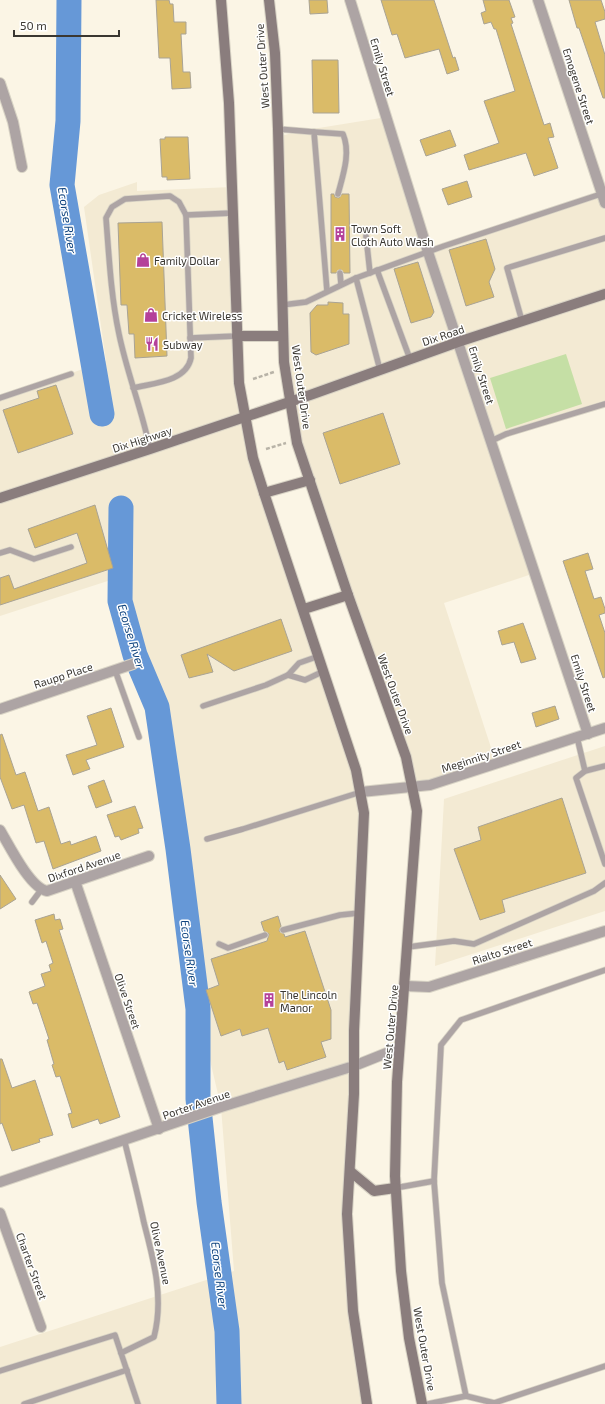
<svg xmlns="http://www.w3.org/2000/svg" width="605" height="1404" font-family="'Exo 2',sans-serif">
  <rect width="100%" height="100%" fill="#fbf5e5"/>
  <g fill="#f3ead3">
    <path d="M387,117l42,135 176,-59v211l-114,37 44,132 -91,30 52,160 -83,24 -103,-307 -20,-79 -13,-264 23,-6z"/>
    <path d="M137,182v9l95,-4 5,149 15,117 109,339 -14,422 20,190h-367v-57l234,-76 -13,-164 -23,-98 -41,-302 -22,-52 -15,-54v-24l-120,39v-218l106,-37 -22,-154 15,-12z"/>
    <path d="M605,746v165l-170,55 9,-167z"/>
  </g>
  <path fill="#c5dfa5" d="M566,354l16,50 -76,25 -16,-51z"/>
  <g fill="none" stroke-linecap="round" stroke-linejoin="round">
    <g stroke="#6698d7" stroke-width="25">
      <path d="M69,0l-1,121 -6,64 40,229"/>
      <path d="M121,508l-1,93 15,54 22,52 21,142 20,160v90l11,103 18,129 2,73"/>
    </g>
  </g>
  <g fill="#dabb68" stroke="#a9a394">
    <path d="M156,0h13l1,4h3l1,18h12v12h-5l2,38h7l1,16 -19,1 -2,-31h-11z"/>
    <path d="M309,0h18l1,13 -18,1z"/>
    <path d="M381,0h53l19,58 2,-1 4,13 -12,4 -8,-25 -34,9 -8,-24 -5,1z"/>
    <path d="M483,0h26l6,17 -4,1 2,5 -2,1 16,49 17,52 6,-2 4,14 -6,1 10,30 -24,8 -8,-23 -57,17 -5,-15 35,-12 -15,-42 31,-10 -19,-62h-2l-3,-7 -7,2 -3,-11 5,-2z"/>
    <path d="M569,0h32l4,12v7l-10,3 10,33v43h-2l-24,-70h-2z"/>
    <path d="M312,60h26l1,53h-26z"/>
    <path d="M450,130l6,16 -30,10 -6,-16z"/>
    <path d="M165,137h23l2,42 -23,1v-3h-5l-2,-38h5z"/>
    <path d="M467,181l5,16 -24,8 -6,-16z"/>
    <path d="M331,194h3l1,3 4,1 3,-4h7l1,79h-6l-4,-4 -4,4h-5z"/>
    <path d="M162,222l5,134 -32,2 -1,-24h-5l-2,-29h-6l-3,-82z"/>
    <path d="M486,239l9,30 -6,13 5,15 -28,9 -17,-56z"/>
    <path d="M418,262l16,50 -3,5 -20,6 -17,-54z"/>
    <path d="M328,302l15,1v11h6v30l-33,11 -5,-3 -1,-39 7,-8h11z"/>
    <path d="M56,385l17,49 -55,19 -15,-43 36,-12 -2,-7z"/>
    <path d="M383,413l17,51 -60,20 -17,-51z"/>
    <path d="M95,505l18,63 -113,37v-27l9,-3 5,14 73,-26 -10,-30 -42,15 -7,-19z"/>
    <path d="M588,553l5,16 -8,2 9,28 7,-2 4,12v4l-6,2 6,18v44l-2,1 -40,-117z"/>
    <path d="M281,619l11,32 -58,20 -27,-17 6,18 -24,6 -8,-23z"/>
    <path d="M523,623l13,36 -15,4 -7,-21 -12,3 -4,-14z"/>
    <path d="M555,706l4,13 -23,8 -4,-14z"/>
    <path d="M111,708l13,39 -38,13 4,9 -17,6 -7,-20 31,-10 -10,-29z"/>
    <path d="M2,734l14,41 9,-3 13,39 11,-4 12,37 9,-3 1,4 25,-9 5,15 -48,18 -9,-28 -8,2 -12,-38 -12,4 -12,-32v-42z"/>
    <path d="M104,780l8,22 -16,6 -8,-22z"/>
    <path d="M562,798l24,75 -84,27 3,12 -25,8 -26,-71 27,-9 -3,-13z"/>
    <path d="M135,806l8,22 -5,1 1,4 -18,7 -2,-4 -4,1 -8,-22z"/>
    <path d="M0,875l16,24 -16,10z"/>
    <path d="M54,914l1,6 5,-1 3,10 -4,1 61,187 -20,7 -2,-5 -26,9 -4,-14 4,-1 -12,-37 -4,1 -4,-12 2,-1 -7,-24 2,-1 -12,-36 -4,1 -4,-12 16,-6 -4,-12 10,-3 -2,-6 4,-2 -7,-22 -4,2 -7,-23z"/>
    <path d="M278,916l3,10 -2,5 5,3 1,3 20,-6 26,79v29l-10,3 5,15 -39,13 -3,-9 -5,2 -11,-35 -26,8 -2,-7 -19,7 -15,-46 13,-5 -8,-26 56,-18 2,-7 -5,-3 -3,-9z"/>
    <path d="M0,1059h2l10,29 23,-8 18,55 -14,4 1,3 -28,9 -10,-28 -2,1z"/>
  </g>
  <g fill="none" stroke-linecap="round" stroke-linejoin="round">
    <defs>
      <g id="service">
        <path d="M278,129l36,3 13,159"/>
        <path d="M314,132l29,2c8,19 0,41 -5,60"/>
        <path d="M186,215l47,-2"/>
        <path d="M366,236l4,37"/>
        <path d="M377,270l33,89"/>
        <path d="M340,273l1,11"/>
        <path d="M356,278l24,92"/>
        <path d="M282,305l24,-3 50,-24 88,-32 160,-53"/>
        <path d="M522,321l-15,-53 98,-30"/>
        <path d="M190,338l47,-2"/>
        <path d="M133,388c20,-5 53,-6 58,-30l-5,-143 -7,-13 -9,-6 -45,3 -13,8 -6,11c3,39 5,78 13,116 8,39 23,76 31,115"/>
        <path d="M0,398l71,-24"/>
        <path d="M491,441l15,-7 99,-30"/>
        <path d="M0,553l10,-3 24,9 37,-12"/>
        <path d="M115,670l24,67"/>
        <path d="M288,675l17,5 19,-9"/>
        <path d="M203,706l63,-21 22,-10 11,-12 20,-7"/>
        <path d="M577,737l8,34"/>
        <path d="M605,766l-20,5 -9,7 29,86"/>
        <path d="M207,839l36,-10 118,-37"/>
        <path d="M32,902l9,-12"/>
        <path d="M283,930l57,-15 19,-2"/>
        <path d="M219,944l9,4 37,-13"/>
        <path d="M408,947l46,-6 20,3 120,-53 11,-8"/>
        <path d="M395,1188l39,-7"/>
        <path d="M121,1353l33,-16c10,-39 0,-76 -10,-114 -6,-28 -13,-56 -20,-84"/>
        <path d="M0,1371l115,-36 23,69"/>
        <path d="M466,1396l-24,-113 -8,-102 7,-136 20,-25 144,-50"/>
        <path d="M24,1404l103,-34"/>
        <path d="M428,1404l38,-8 28,7 111,-37"/>
      </g>
      <g id="minor">
        <path d="M350,0l78,252 160,482"/>
        <path d="M538,0l67,203"/>
        <path d="M0,83l13,39 9,45"/>
        <path d="M0,709l133,-45"/>
        <path d="M361,792l69,-7 175,-57"/>
        <path d="M0,830c9,15 30,58 47,61l102,-35"/>
        <path d="M75,881l84,248"/>
        <path d="M405,986l24,1 176,-56"/>
        <path d="M0,1182l221,-75 133,-41 45,-18"/>
        <path d="M0,1213l41,114"/>
      </g>
      <g id="secondary">
        <path d="M221,0l8,103 10,280 14,75 11,35 92,277 8,43 -10,218v63l-7,120 6,97 14,93"/>
        <path d="M269,0l6,53 3,76 6,233 13,81 51,152 58,162 11,54 -20,271 -2,94 6,95 8,67 13,66"/>
        <path d="M237,336h46"/>
        <path d="M264,493l46,-13"/>
        <path d="M0,498l150,-49 163,-55 145,-52 147,-48"/>
        <path d="M304,609l44,-14"/>
        <path d="M351,1172l23,19 21,-3"/>
      </g>
    </defs>
    <use href="#service" stroke="#d8d3c5" stroke-width="7"/>
    <use href="#minor" stroke="#d8d3c5" stroke-width="12"/>
    <use href="#secondary" stroke="#d8d3c5" stroke-width="12"/>
    <g stroke="#b8b3a7" stroke-width="2.5" stroke-dasharray="4 2" stroke-linecap="butt">
      <path d="M253,379l21,-7"/>
      <path d="M266,449l20,-6"/>
    </g>
    <use href="#service" stroke="#ada4a4" stroke-width="5.5"/>
    <use href="#minor" stroke="#ada4a4" stroke-width="10"/>
    <use href="#secondary" stroke="#8a7d7d" stroke-width="10"/>
  </g>
  <defs>
    <symbol id="building-bare" viewBox="-9 -9 18 18"><path d="M-4-6H4V6H1V3H-1V6H-4ZM-2.5-4.3h1.7v1.8h-1.7ZM.8-4.3h1.7v1.8H.8ZM-2.5-1h1.7V.8h-1.7ZM.8-1h1.7V.8H.8Z" fill="#b4419a" stroke="#fff" stroke-width="2.5" paint-order="stroke"/></symbol>
    <symbol id="shop-bare" viewBox="-9 -9 18 18"><path d="M-5-2.5h2.3a2.7 3.5 0 0 1 5.4 0H5L5.5 6h-11ZM-1.5-2.5h3a1.5 2.3 0 0 0-3 0Z" fill="#b4419a" stroke="#fff" stroke-width="2.5" paint-order="stroke"/></symbol>
    <symbol id="restaurant-bare" viewBox="-9 -9 18 18"><path d="M-5-6h1v4h1v-4h1v4h1v-4h1v5L-1.5 .5V6h-2V.5L-5-1ZM5-6V6H3V1.5H1.5Q1.5-4 5-6Z" fill="#b4419a" stroke="#fff" stroke-width="2.5" paint-order="stroke"/></symbol>
  </defs>
  <g fill-rule="evenodd">
    <use href="#building-bare" x="330" y="224" width="20" height="20"/>
    <use href="#shop-bare" x="133" y="250" width="20" height="20"/>
    <use href="#shop-bare" x="141" y="305" width="20" height="20"/>
    <use href="#restaurant-bare" x="142" y="334" width="20" height="20"/>
    <use href="#building-bare" x="259" y="990" width="20" height="20"/>
  </g>
  <g text-anchor="middle" dominant-baseline="central" stroke-width="3" stroke-linejoin="round" paint-order="stroke">
    <g font-size="11" fill="#3a3731" stroke="#fff">
      <text transform="translate(262 66) rotate(-94)">West Outer Drive</text>
      <text transform="translate(383 67) rotate(73)">Emily Street</text>
      <text transform="translate(579 86) rotate(72)">Emogene Street</text>
      <text transform="translate(443 335) rotate(-19)">Dix Road</text>
      <text transform="translate(482 375) rotate(72)">Emily Street</text>
      <text transform="translate(302 387) rotate(82)">West Outer Drive</text>
      <text transform="translate(142 439) rotate(-18)">Dix Highway</text>
      <text transform="translate(63 675) rotate(-18)">Raupp Place</text>
      <text transform="translate(584 683) rotate(72)">Emily Street</text>
      <text transform="translate(396 694) rotate(70)">West Outer Drive</text>
      <text transform="translate(481 756) rotate(-18)">Meginnity Street</text>
      <text transform="translate(84 866) rotate(-19)">Dixford Avenue</text>
      <text transform="translate(502 951) rotate(-18)">Rialto Street</text>
      <text transform="translate(128 1001) rotate(71)">Olive Street</text>
      <text transform="translate(390 1027) rotate(-85)">West Outer Drive</text>
      <text transform="translate(196 1104) rotate(-19)">Porter Avenue</text>
      <text transform="translate(161 1253) rotate(78)">Olive Avenue</text>
      <text transform="translate(32 1266) rotate(70)">Charter Street</text>
      <text transform="translate(425 1349) rotate(80)">West Outer Drive</text>
    </g>
    <g font-size="11" fill="#3a3731" stroke="#fff" text-anchor="start">
      <text x="351" y="228">Town Soft<tspan x="351" dy="13">Cloth Auto Wash</tspan></text>
      <text x="154" y="260">Family Dollar</text>
      <text x="162" y="315">Cricket Wireless</text>
      <text x="163" y="344">Subway</text>
      <text x="280" y="994">The Lincoln<tspan x="280" dy="13">Manor</tspan></text>
    </g>
    <g font-size="12" font-style="italic" fill="#11457f" stroke="#fff">
      <text transform="translate(68 220) rotate(81)">Ecorse River</text>
      <text transform="translate(132 636) rotate(73)">Ecorse River</text>
      <text transform="translate(190 953) rotate(82)">Ecorse River</text>
      <text transform="translate(220 1275) rotate(83)">Ecorse River</text>
    </g>
  </g>
  <path d="M14 30v6h105v-6" fill="none" stroke="#3a3731" stroke-width="2"/>
  <text x="20" y="30" font-size="12" fill="#3a3731" stroke="#ffffff" stroke-width="3" paint-order="stroke">50 m</text>
</svg>
